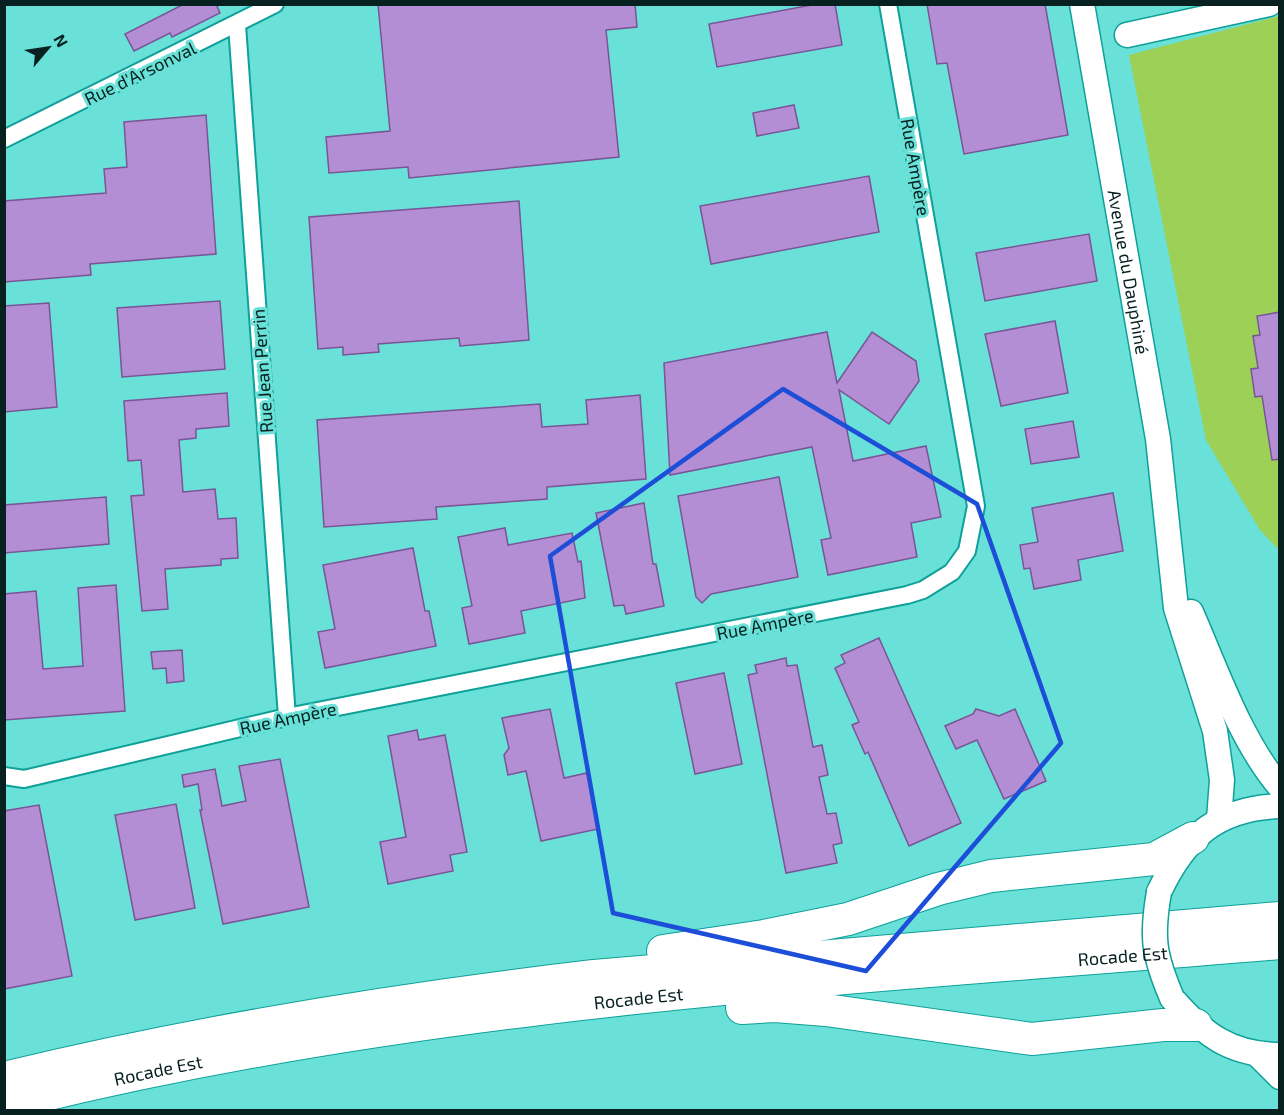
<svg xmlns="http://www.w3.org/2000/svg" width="1284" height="1115" font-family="'Exo 2',sans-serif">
  <rect width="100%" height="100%" fill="#69e1d8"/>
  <path fill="#9cd057" d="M1279,16v534l-19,-20 -54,-90 -77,-385z"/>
  <g fill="#b48ed4" stroke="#795496" stroke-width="1.5">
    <path d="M184,4h32l4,9 -48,24 -2,-4 -36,18 -9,-17z"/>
    <path d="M378,4h257l2,23 -31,3 13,127 -210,21 -1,-11 -79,6 -3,-36 64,-6z"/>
    <path d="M817,4h18l7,41 -125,22 -8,-43z"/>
    <path d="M927,4h118l23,131 -104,19 -17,-91 -10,1z"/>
    <path d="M794,105l5,23 -42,8 -4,-23z"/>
    <path d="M206,115l10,139 -126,10 1,11 -87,7v-81l102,-8 -2,-24 23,-2 -3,-45z"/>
    <path d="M869,176l10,56 -168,32 -11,-58z"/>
    <path d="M519,201l10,139 -69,6 -1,-8 -81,6 1,8 -36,3v-8l-25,2 -9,-132z"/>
    <path d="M1089,234l8,47 -112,20 -9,-48z"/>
    <path d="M220,301l5,68 -103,8 -5,-69z"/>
    <path d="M49,303l8,104 -53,5v-106z"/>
    <path d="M1280,312v147l-8,1 -10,-64 -7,1 -4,-28 7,-1 -5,-32 7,-1 -3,-19z"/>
    <path d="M1055,321l13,72 -67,13 -16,-72z"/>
    <path d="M827,332l10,51 35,-51 44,29 3,20 -30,43 -50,-34 14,71 73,-15 15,71 -30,6 6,34 -89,18 -7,-35 10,-2 -19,-91 -142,28 -6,-112z"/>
    <path d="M227,393l2,33 -33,3v9l-17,2 4,52 32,-3 3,30 18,-1 2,40 -17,1v6l-56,4 3,40 -26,2 -11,-115 13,-1 -3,-35 -13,1 -4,-60z"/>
    <path d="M640,395l6,84 -99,8v12l-111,8 1,12 -113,8 -7,-107 223,-16 2,23 46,-3 -2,-24z"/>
    <path d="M1073,421l6,36 -48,7 -6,-35z"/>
    <path d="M779,477l19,100 -87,17 -9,9 -6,-6 -18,-101z"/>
    <path d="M1113,493l10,58 -45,9 3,20 -47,9 -4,-21 -6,1 -4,-24 18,-3 -6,-34z"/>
    <path d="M106,497l3,47 -105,9v-48z"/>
    <path d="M644,503l9,61h3l8,42 -38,8 -2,-9 -10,1 -18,-93z"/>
    <path d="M505,528l3,17 64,-12 6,29 3,-1 4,37 -64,13 4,22 -56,11 -7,-36 10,-2 -14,-69z"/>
    <path d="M413,548l12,63h4l7,35 -111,22 -7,-36 17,-3 -12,-64z"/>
    <path d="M116,585l9,126 -121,9v-126l32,-3 7,78 40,-3 -5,-78z"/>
    <path d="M879,638l82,185 -52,23 -41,-94 -3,2 -13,-29 7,-3 -24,-54 10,-5 -4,-8z"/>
    <path d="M182,650l2,31 -17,2 -1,-15 -13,1 -2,-17z"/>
    <path d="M786,658l1,8 10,-1 16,82 9,-2 6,30 -9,2 8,37 9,-1 6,30 -9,2 4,18 -51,10 -38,-198 9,-2 -2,-8z"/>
    <path d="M724,673l18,91 -47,10 -19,-91z"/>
    <path d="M550,709l14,69 23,-5 11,56 -57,12 -15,-70 -18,4 -4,-20 5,-7 -7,-30z"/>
    <path d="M976,709l23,7 16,-7 31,72 -42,18 -27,-59 -21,9 -11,-23 28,-12z"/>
    <path d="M417,730l2,10 26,-5 22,117 -17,3 3,16 -65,13 -8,-42 26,-5 -18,-101z"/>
    <path d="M280,759l29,148 -86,17 -23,-114h2l-4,-26 -14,3 -2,-12 33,-6 7,37 24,-5 -7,-35z"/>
    <path d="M176,804l19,104 -60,12 -20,-105z"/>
    <path d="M39,805l33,171 -68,13v-178z"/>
  </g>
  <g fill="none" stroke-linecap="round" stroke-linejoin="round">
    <defs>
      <g id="street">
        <path d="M237,25l50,692"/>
        <path d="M4,139l271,-135"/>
        <path d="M4,776l20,3 263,-62 620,-122 16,-5 29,-18 15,-21 9,-45 -88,-502"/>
      </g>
      <g id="secondary">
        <path id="s1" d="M1082,4l76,435 18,169 39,123 7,49 -3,40"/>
        <path d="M1127,35l142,-31"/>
        <path d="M1191,612c25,57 49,128 89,175"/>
        <path d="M1159,892c26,-55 58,-84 121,-86"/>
        <path d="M1172,998c31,36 58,57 108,57"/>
        <path d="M1258,1055l22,22"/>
      </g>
      <g id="highway">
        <path d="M663,951l101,-15 84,-17 90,-30 53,-13 163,-17 39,-21"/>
        <path d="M742,1008l33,-2 51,4 206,29 131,-14h33"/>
        <path d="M4,1078c195,-47 392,-79 590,-102l686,-58"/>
        <path id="s2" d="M4,1105c417,-106 849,-126 1276,-162"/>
      </g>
    </defs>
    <use href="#street" stroke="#0ea099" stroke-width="20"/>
    <use href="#secondary" stroke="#0ea099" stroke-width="27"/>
    <use href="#highway" stroke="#0ea099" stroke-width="34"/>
    <use href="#street" stroke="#fff" stroke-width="16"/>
    <use href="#secondary" stroke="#fff" stroke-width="24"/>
    <use href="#highway" stroke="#fff" stroke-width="32"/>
    <defs>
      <path id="secondary-bridge" d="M1159,892c-8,46 -5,64 13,106"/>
    </defs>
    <use href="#secondary-bridge" stroke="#0ea099" stroke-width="27" stroke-linecap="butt"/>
    <use href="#secondary-bridge" stroke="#fff" stroke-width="24"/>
  </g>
  <path fill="none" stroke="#1d4ed8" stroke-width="4.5" stroke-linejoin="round" d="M783,389l194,115 84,239 -195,228 -253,-58 -63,-357z"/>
  <g text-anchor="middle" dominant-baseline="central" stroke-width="6" stroke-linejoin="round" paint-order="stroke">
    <g font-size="18" fill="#06211f" stroke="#69e1d8">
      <text transform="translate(140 73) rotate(-26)">Rue d'Arsonval</text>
      <text transform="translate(916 167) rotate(80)">Rue Ampère</text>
      <text stroke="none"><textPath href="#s1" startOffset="272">Avenue du Dauphiné</textPath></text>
      <text transform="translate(262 371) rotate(-94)">Rue Jean Perrin</text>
      <text transform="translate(765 624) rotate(-11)">Rue Ampère</text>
      <text transform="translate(288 718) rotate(-12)">Rue Ampère</text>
      <text stroke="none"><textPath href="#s2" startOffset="1130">Rocade Est</textPath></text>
      <text stroke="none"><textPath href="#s2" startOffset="644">Rocade Est</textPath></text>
      <text stroke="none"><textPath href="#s2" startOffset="158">Rocade Est</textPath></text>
    </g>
  </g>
  <rect width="1284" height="1115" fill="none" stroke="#06211f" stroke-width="12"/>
  <g transform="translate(48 48) rotate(61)" stroke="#69e1d8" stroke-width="4.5" paint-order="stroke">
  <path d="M0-4.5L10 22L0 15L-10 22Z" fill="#06211f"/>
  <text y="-9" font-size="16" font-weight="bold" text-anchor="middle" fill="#06211f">N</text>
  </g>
</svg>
